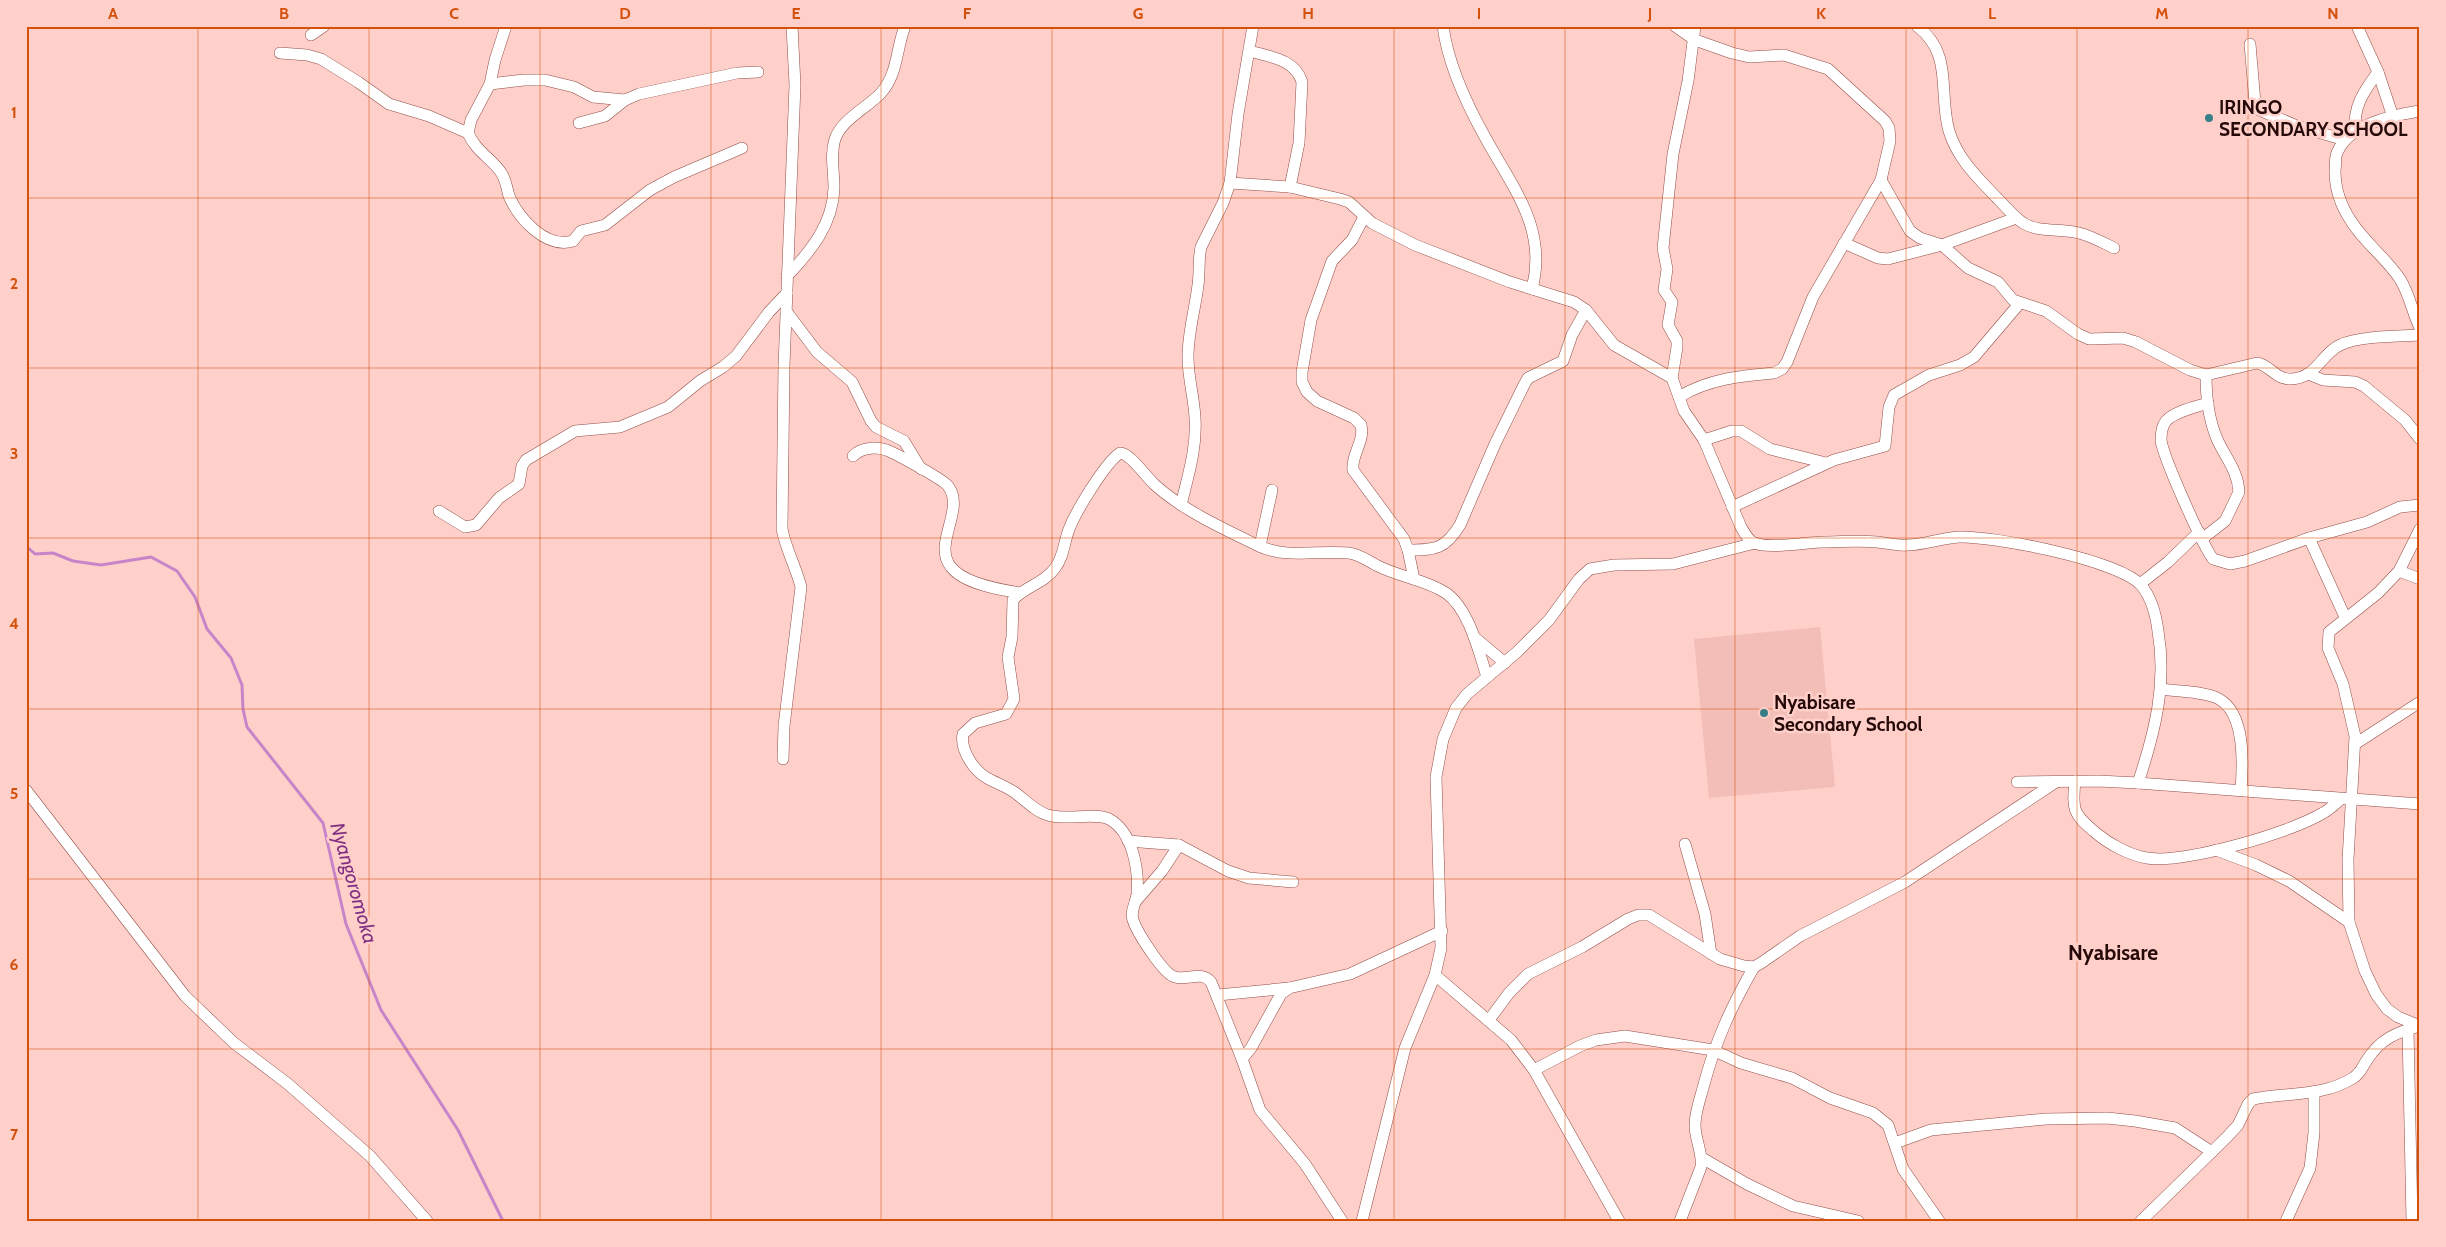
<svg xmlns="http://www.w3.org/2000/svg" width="2446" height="1247" font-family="Cabin,sans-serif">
  <rect width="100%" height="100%" fill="#ffcfc9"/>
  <path fill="#f3beb8" d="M1820,627l15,160 -126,11 -15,-159z"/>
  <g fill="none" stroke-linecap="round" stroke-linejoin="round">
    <path stroke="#c785c9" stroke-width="3" d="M26,546l9,8 18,-1 20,8 28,4 50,-8 26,14 18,26 12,32 24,29 11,27 1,24 4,18 76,96 23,101 35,86 77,120 45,91"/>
    <defs>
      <g id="minor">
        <path d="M506,26l-11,34 -5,24 -19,36 -3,13c8,19 25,26 34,41 4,7 5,15 7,22 10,23 37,53 64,45l8,-10 24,-6 45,-35 24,-13 68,-29"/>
        <path d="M1443,26c5,39 23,77 42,111 27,50 63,91 47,152"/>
        <path d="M1675,26l20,14 37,13 17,4 35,-2 44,14 57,52 4,7 1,13 -9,39 -68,117 -26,65 -5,7 -8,4c-34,3 -66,6 -95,24"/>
        <path d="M1917,26c37,28 21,67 32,105 9,29 29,47 49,68 8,8 15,17 25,24 16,10 38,5 56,10 12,3 23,9 35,15"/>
        <path d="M2357,26l21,46 15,45"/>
        <path d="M311,35l13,-9"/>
        <path d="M2250,44l5,59 4,7 38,16 48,14"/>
        <path d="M1250,51c20,6 45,8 52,31l-3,61 -9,44"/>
        <path d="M280,53l27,2 14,4 37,23 31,22 40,12 39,17"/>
        <path d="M490,84l34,-4h21l29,7 19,10 32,3"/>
        <path d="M2420,111c-27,4 -75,14 -84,45 -1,4 0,10 -1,15 0,18 6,35 16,50 13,21 35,37 49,58 10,16 12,33 20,49"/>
        <path d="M579,123l26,-7 20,-16 14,-6 98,-21 21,-1"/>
        <path d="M2356,131c-4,-23 8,-40 22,-59"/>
        <path d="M1881,180l29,51 10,7 22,7 26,23 30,14 15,18 33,11 32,23 11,5 34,-1 13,4 54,28 16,5 51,-12c13,2 18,16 33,16 26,0 31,-25 50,-34 18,-9 58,-9 80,-10"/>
        <path d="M1230,183l60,4 50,12 9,3 23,21 43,22 95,37 64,20 12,8 28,35 58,33 12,33 20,29 37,87c3,5 6,11 11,15 14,8 55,0 72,0 17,0 35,-2 53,0 10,1 20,4 30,3 18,0 34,-7 52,-8 35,-1 159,23 182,48 10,12 15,30 17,46 9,53 -3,101 -20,152"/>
        <path d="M1364,217l-12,23 -20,21 -21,59 -9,52v10l5,10 10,9 37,17 7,7c4,17 -10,29 -8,45l51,69 4,11 6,29"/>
        <path d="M1844,243l34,15 10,1 54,-14 74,-27"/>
        <path d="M787,276c24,-25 46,-52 47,-88 0,-17 -4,-34 1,-49 7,-20 32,-31 46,-46 17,-19 15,-44 24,-67"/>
        <path d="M786,311l31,41 35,30 19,39 5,6 28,14 17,28"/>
        <path d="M2308,374l15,6 32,2 9,4 41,34 15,19"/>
        <path d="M1672,378l5,-31v-6l-9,-16 4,-23 -8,-12 3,-21 -4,-21 10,-94 15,-73 7,-55"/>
        <path d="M2208,403c-12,4 -33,8 -42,18 -4,5 -5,13 -5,19 2,17 41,104 52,119l17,5 15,-3 64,-23 58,-16 33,-15 20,-2"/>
        <path d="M1704,440l28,-9h9l29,18 56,14"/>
        <path d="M853,456c9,-9 25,-10 36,-5 9,4 55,29 59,35 18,23 -16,58 3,81 13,17 50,23 70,26"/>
        <path d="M1181,505c7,-29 16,-57 14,-87 -1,-21 -7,-40 -7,-61 0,-25 7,-47 10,-72 2,-13 0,-25 3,-38l22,-44 7,-20 8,-69 15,-88"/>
        <path d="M1732,507l102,-47 51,-14 4,-39 5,-12 35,-20 31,-10 14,-8 45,-53"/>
        <path d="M439,511l26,16 11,-2 23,-27 20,-14 3,-18 4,-6 49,-29 45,-4 48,-20 32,-26 23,-14 13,-11 33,-44 18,-19"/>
        <path d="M2420,529l-21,42 -21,22 -49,39 -1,16 15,36 12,52 -7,124 1,62 16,49 11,23 11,15 11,8 22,9"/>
        <path d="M2309,538l36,79"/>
        <path d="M2202,539l23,-18 14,-29c-1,-21 -14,-35 -22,-53 -8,-19 -11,-44 -11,-64"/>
        <path d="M1260,546l12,-56"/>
        <path d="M1408,550c28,0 37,-1 52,-25l35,-81 29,-59 4,-7 35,-17 9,-26 14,-25"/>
        <path d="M2399,571l21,8"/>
        <path d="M2140,584l28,-22 31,-30"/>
        <path d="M1474,637l31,26"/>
        <path d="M2162,689c17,3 42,2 57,10 27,15 24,66 22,91"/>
        <path d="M2355,744l65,-42"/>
        <path d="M783,759l1,-33 17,-139c-5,-20 -15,-37 -19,-58l2,-163 11,-281 -3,-59"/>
        <path d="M2075,781c-3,29 -2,33 21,52 13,11 33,22 51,25 36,6 143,-25 176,-45 6,-3 12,-9 18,-14"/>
        <path d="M2017,782l82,-1 39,2 282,21"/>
        <path d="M26,790l159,206 49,47 54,41 82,72 57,65"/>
        <path d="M1128,841l51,4 49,26 21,7 44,4"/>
        <path d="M1685,844l20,70 6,40"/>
        <path d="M2216,850l40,15 33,16 60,41"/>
        <path d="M1135,902l27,-31 17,-26"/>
        <path d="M1435,975l76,65 23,30 85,151"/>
        <path d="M1218,995l71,-7"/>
        <path d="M1489,1020l20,-27 19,-19 54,-27 46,-28 10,-4h11l71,44 24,7 10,1 7,-4 39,-27 105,-54 151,-100"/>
        <path d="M2408,1029l4,192"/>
        <path d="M1242,1059l9,-11 30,-54 8,-6 61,-14 92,-43"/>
        <path d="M1534,1070l46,-24 16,-6 29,-4 88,14 28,13 51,15 38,20 43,15 15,12 15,44 36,52"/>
        <path d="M1895,1143l36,-13 115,-11 61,-1 28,3 40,7 37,24"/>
        <path d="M1702,1158l45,26 46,22 65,15"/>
        <path d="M1342,1221l-37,-57 -45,-54 -18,-51 -31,-77c-10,-12 -23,-1 -36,-5 -12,-3 -38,-45 -42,-57 -3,-9 3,-17 4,-26 2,-24 -4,-62 -28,-75 -15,-7 -43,2 -61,-4 -12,-3 -24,-16 -34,-23 -9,-6 -18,-9 -27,-14 -14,-8 -27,-29 -24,-44l12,-11 31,-9 8,-15 -6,-42 4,-20 1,-37c11,-13 32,-17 42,-32 8,-10 9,-24 13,-36 6,-18 37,-69 52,-79 10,0 26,24 35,32 29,26 69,44 104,61 28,13 60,4 90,7 10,1 19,8 27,12 22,12 49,14 70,28 23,16 33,59 41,84"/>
        <path d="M1362,1221l43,-173 30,-73 6,-27 -5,-171 7,-38 13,-31 11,-14 50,-42 32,-32 30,-41 11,-10 24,-4 59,-1 82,-21"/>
        <path d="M1680,1221l21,-54c2,-14 -6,-27 -6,-42 0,-12 5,-26 8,-37 12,-46 28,-81 51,-121"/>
        <path d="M2141,1221l86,-84 11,-12 10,-21 5,-5c34,-7 70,-2 100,-21 8,-5 9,-11 14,-18 13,-21 30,-28 53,-34"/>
        <path d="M2286,1221l24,-53 4,-35v-41"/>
      </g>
    </defs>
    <use href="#minor" stroke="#914e48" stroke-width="12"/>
    <use href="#minor" stroke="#fff" stroke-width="11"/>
  </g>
  <path fill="none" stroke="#d4510c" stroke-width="1" stroke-opacity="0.55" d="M198,26v1195M369,26v1195M540,26v1195M711,26v1195M881,26v1195M1052,26v1195M1223,26v1195M1394,26v1195M1565,26v1195M1735,26v1195M1906,26v1195M2077,26v1195M2248,26v1195M26,198h2394M26,368h2394M26,538h2394M26,709h2394M26,879h2394M26,1049h2394"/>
  <g fill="#377e87" stroke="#ffcfc9" stroke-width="2">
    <circle cx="2209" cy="118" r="5"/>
    <circle cx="1764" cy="713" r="5"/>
  </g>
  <g text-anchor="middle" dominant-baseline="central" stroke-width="5" stroke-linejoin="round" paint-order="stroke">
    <g font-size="19" font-weight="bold" fill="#250a09" stroke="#ffcfc9" text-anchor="start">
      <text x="2219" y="107">IRINGO<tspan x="2219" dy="22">SECONDARY SCHOOL</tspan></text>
      <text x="1774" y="702">Nyabisare<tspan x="1774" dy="22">Secondary School</tspan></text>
    </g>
    <g font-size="20" font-style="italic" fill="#803183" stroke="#ffcfc9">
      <text transform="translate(354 883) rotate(74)">Nyangoromoka</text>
    </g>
    <g font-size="21" font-weight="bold" fill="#250a09" stroke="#ffcfc9">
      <text x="2113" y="952">Nyabisare</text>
    </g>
  </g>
  <rect width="2446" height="1247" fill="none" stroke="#ffcfc9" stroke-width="55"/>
  <rect x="28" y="28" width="2390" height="1192" fill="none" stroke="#d4510c" stroke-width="2"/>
  <g font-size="16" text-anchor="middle" font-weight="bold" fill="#d4510c">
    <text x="113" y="19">A</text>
    <text x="284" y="19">B</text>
    <text x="454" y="19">C</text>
    <text x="625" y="19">D</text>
    <text x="796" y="19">E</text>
    <text x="967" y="19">F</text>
    <text x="1138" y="19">G</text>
    <text x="1308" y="19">H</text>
    <text x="1479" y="19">I</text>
    <text x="1650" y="19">J</text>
    <text x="1821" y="19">K</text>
    <text x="1992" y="19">L</text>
    <text x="2162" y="19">M</text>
    <text x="2333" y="19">N</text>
    <text x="14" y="118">1</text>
    <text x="14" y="289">2</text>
    <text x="14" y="459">3</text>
    <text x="14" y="629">4</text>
    <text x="14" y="799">5</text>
    <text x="14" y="970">6</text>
    <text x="14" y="1140">7</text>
  </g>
</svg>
